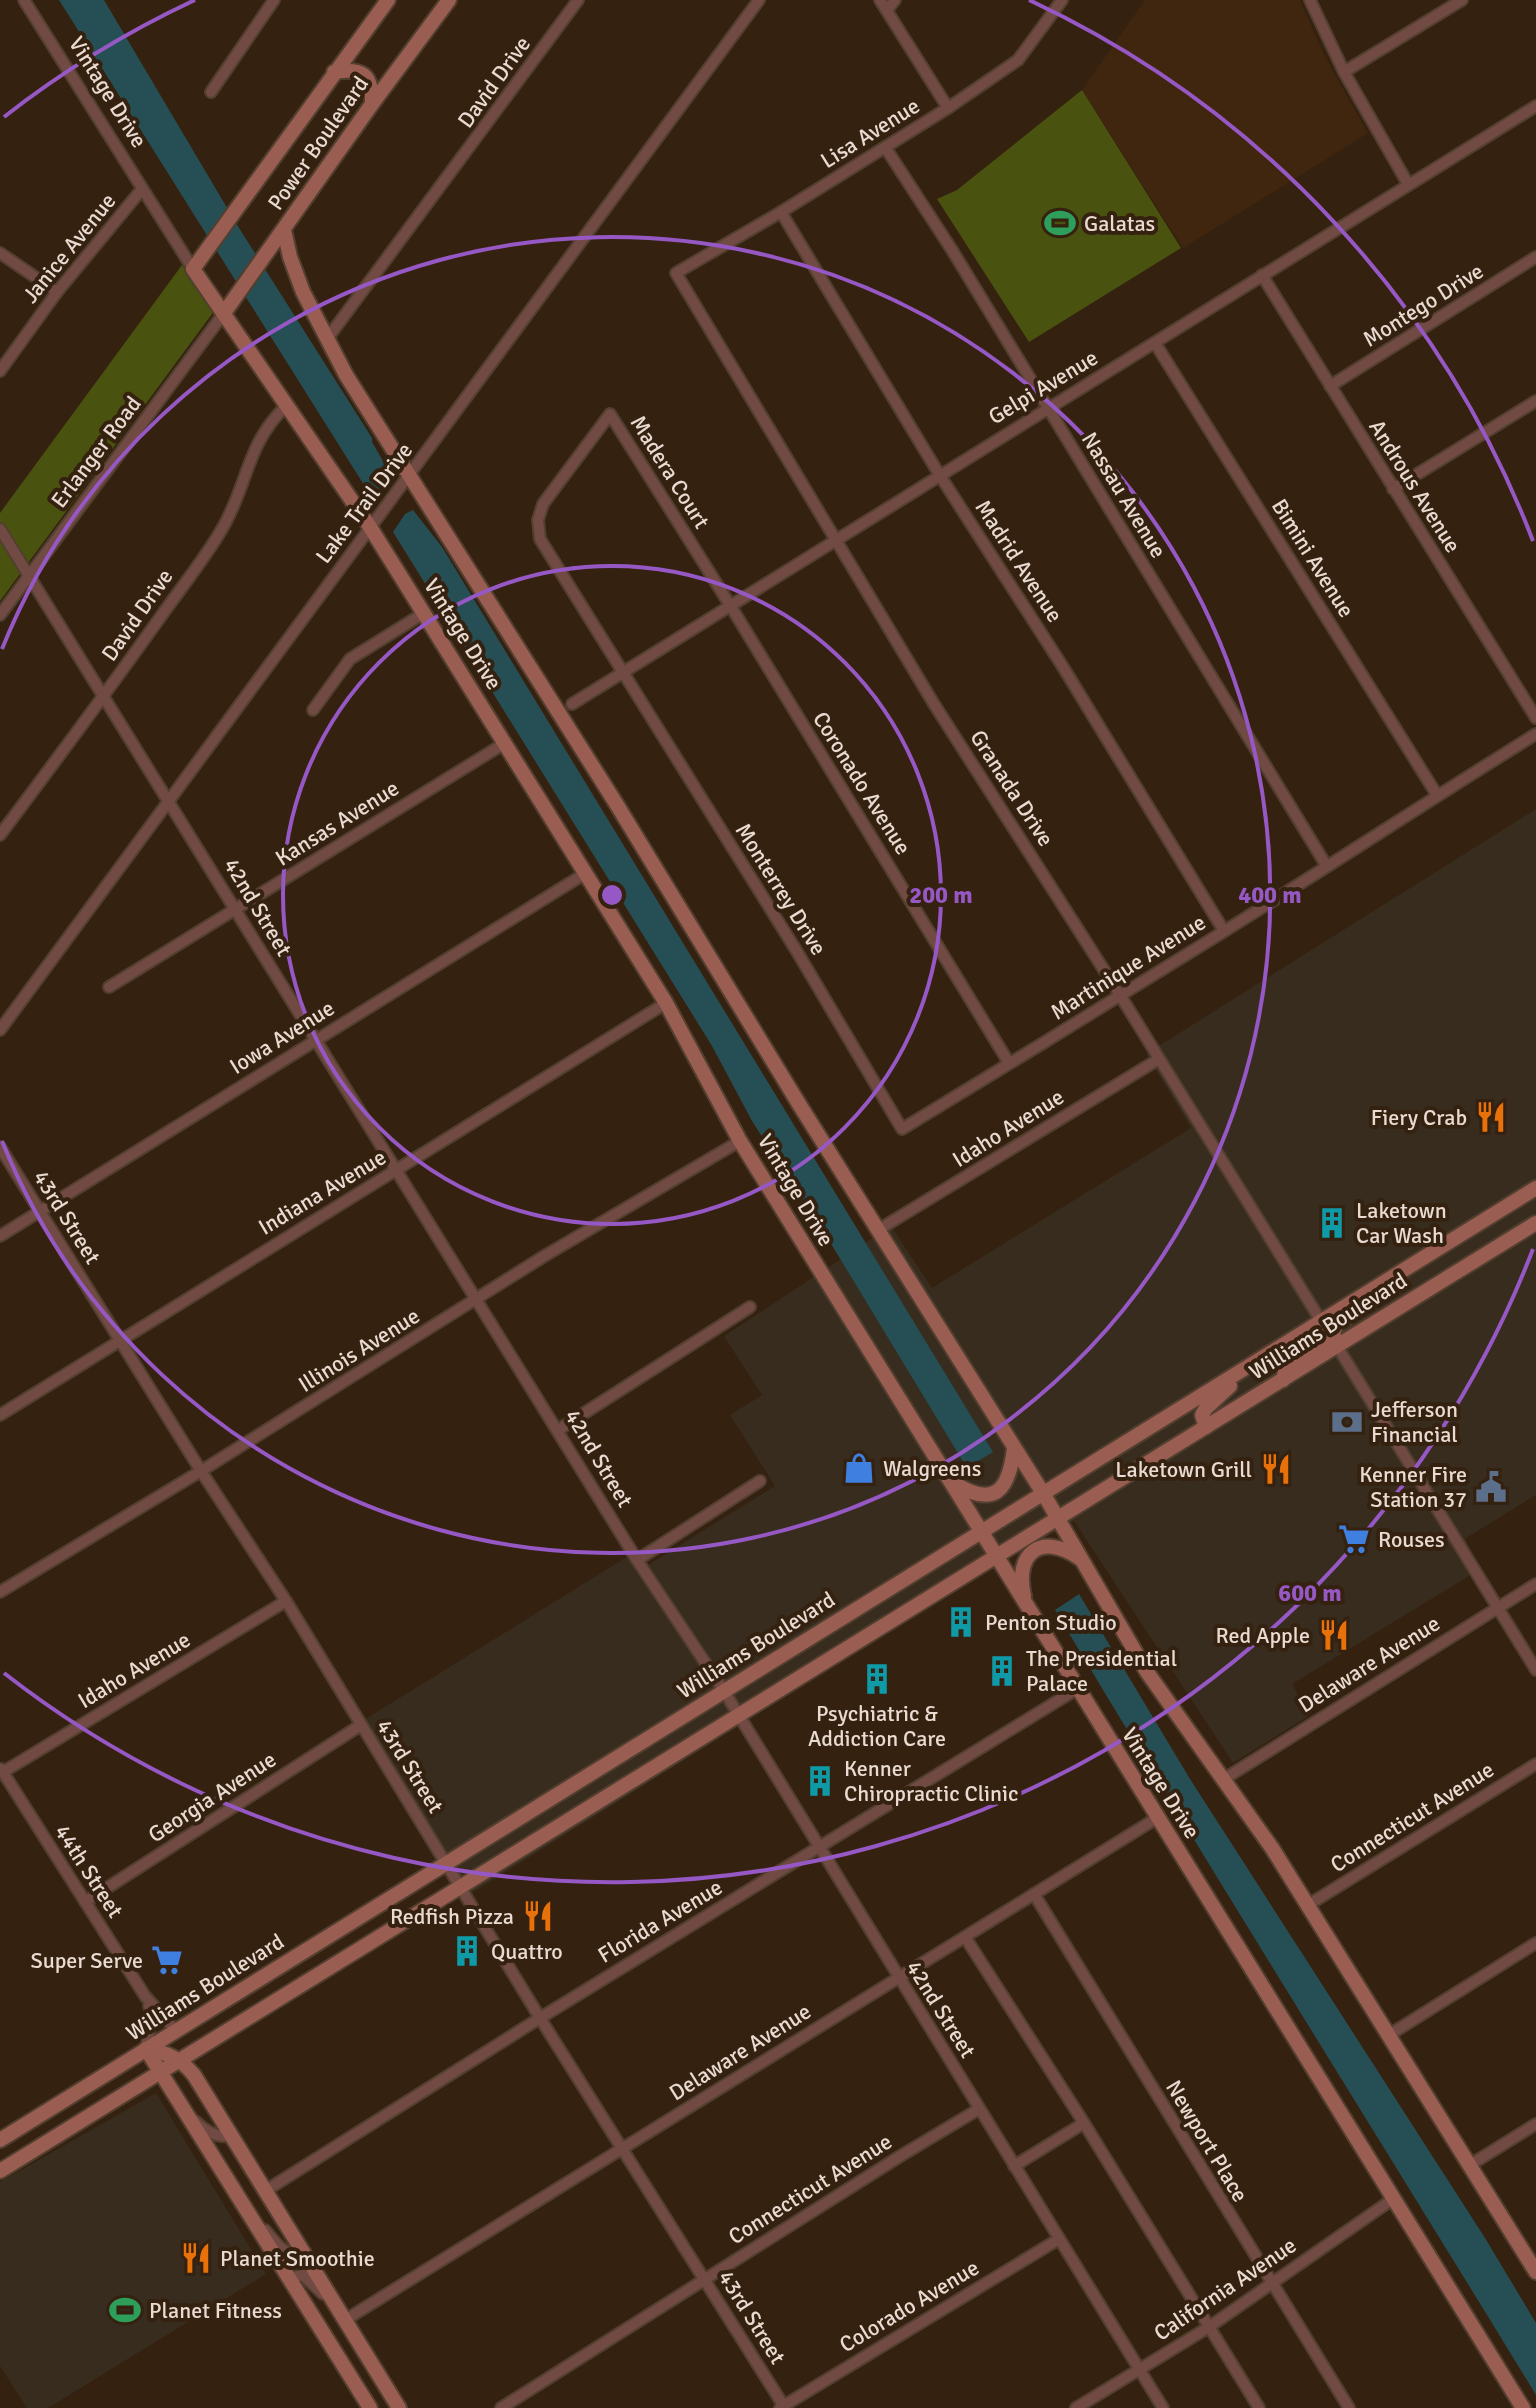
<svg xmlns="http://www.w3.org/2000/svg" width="1536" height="2408" font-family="Signika,sans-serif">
  <rect width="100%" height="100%" fill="#352110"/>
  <g fill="#372c1d">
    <path d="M1536,809v686l-70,43 3,38 -177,108 18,31 -77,48 -159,-242 -85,48 -517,324 -108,-173 266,-165 10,15 135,-84 -45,-71 32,-20 -38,-59 167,-110 41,62 259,-160 -45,-74z"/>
    <path d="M156,2093l110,181 -218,134h-21l-27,-42v-184z"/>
  </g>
  <path fill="#40260f" d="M1145,0h155l24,55 44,78 -185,115 -101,-158z"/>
  <g fill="#49520e">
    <path d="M1082,90l99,158 -152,94 -92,-143 20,-9z"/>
    <path d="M182,265l33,45 -215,291v-88z"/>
  </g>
  <g fill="#254f54">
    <path d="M59,0h45l135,228 133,210v4l18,31 -15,21 -11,-9z"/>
    <path d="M413,510l29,37 551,905 -26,16 -134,-221 -81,-126 -40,-75 -319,-514 12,-18z"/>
    <path d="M1079,1594l111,185 295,459 51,85v72c-160,-262 -324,-522 -481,-785z"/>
  </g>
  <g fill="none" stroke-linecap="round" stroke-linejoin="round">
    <defs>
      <g id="street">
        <path d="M24,0l169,269"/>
        <path d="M880,0l68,108"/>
        <path d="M1062,0l-44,60 -70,48 -167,104 -105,61 258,431 186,291 201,326"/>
        <path d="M1310,0l34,72 64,112"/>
        <path d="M887,10l8,-10"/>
        <path d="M1344,72l118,-72"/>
        <path d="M211,92l63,-92"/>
        <path d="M885,147l67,103 374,615"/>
        <path d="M781,212l158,262 124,193 161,264"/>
        <path d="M0,253l57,39"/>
        <path d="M1262,275l274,443"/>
        <path d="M327,339l251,-339"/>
        <path d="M1155,343l282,452"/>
        <path d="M0,371l57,-79 85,-103"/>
        <path d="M1330,386l206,-129"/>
        <path d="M1393,489l143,-88"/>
        <path d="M0,529l637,1031 87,131 439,717"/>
        <path d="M0,615l224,-302"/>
        <path d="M572,704l964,-598"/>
        <path d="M313,710l37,-51 74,-46"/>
        <path d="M0,835c54,-72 107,-143 159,-216 21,-30 45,-59 63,-90 26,-44 24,-85 64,-123"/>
        <path d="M109,987l396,-244"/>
        <path d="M0,1030l759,-1030"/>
        <path d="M1009,1063l-279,-458 -120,-191 -67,90 -5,16 2,19 256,411 106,179c107,-65 215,-131 321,-197 105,-65 208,-133 313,-198"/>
        <path d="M0,1147l201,324 85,130 254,417 245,390"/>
        <path d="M878,1230l281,-171"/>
        <path d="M0,1236l586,-363"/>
        <path d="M1337,1346l199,324"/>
        <path d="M0,1415l666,-412"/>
        <path d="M558,1430l192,-123"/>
        <path d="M637,1560l123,-79"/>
        <path d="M0,1592l201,-121 345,-216 194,-114"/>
        <path d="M1,1769l144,227 31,35"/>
        <path d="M3,1772l283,-171"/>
        <path d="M1224,1779l312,-195"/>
        <path d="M1034,1894l315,514"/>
        <path d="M85,1902l276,-177"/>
        <path d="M1308,1905l228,-141"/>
        <path d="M965,1937l119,186 175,285"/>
        <path d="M1389,2035l147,-92"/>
        <path d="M146,2049l6,-34 -3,-9"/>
        <path d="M195,2121c10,10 22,17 36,15"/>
        <path d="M1470,2165l66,-41"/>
        <path d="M1014,2166l70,-43"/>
        <path d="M265,2191l275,-173 537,-329"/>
        <path d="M265,2230c11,13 21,29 39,23"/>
        <path d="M289,2278l14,-3 20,19"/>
        <path d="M345,2320l812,-502"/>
        <path d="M501,2408l401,-253 77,-46"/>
        <path d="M780,2408l279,-169"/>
        <path d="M1076,2408l133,-81 184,-128"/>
      </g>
      <g id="secondary">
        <path d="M388,0l-195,269 177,258 296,476 74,138 783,1267"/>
        <path d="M334,72c28,-4 38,1 38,31"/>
        <path d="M284,230l6,27 13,35 43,83 271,430 182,299 244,389 104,179 125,176 264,424"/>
        <path d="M224,313l148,-209 77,-104"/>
        <path d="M1337,1346l-4,-13 3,-8 36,-25"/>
        <path d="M1283,1380l3,-14 37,-27 1,-9 -3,-9"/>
        <path d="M1206,1427l-4,-12 4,-7 24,-22"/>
        <path d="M954,1483c41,26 55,7 60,-35"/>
        <path d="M1024,1596c-10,-43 17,-64 55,-38"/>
        <path d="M146,2049c22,4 34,9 48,26l205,333"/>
        <path d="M146,2049l224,359"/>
        <path d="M0,2140l1536,-952"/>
        <path d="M0,2171l1536,-948"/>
      </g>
    </defs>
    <use href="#street" stroke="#523f2f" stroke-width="14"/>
    <use href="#secondary" stroke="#523f2f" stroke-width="18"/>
    <use href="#street" stroke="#704a43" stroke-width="10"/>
    <use href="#secondary" stroke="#995d51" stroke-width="14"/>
  </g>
  <g fill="none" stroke="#9658c4" stroke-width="4">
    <circle cx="612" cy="895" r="329"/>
    <path d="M2 649A658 658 0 1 1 2 1141"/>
    <path d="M1533 1249A987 987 0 0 1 4 1673M4 117A987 987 0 0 1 195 0M1029 0A987 987 0 0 1 1533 541"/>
  </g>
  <defs>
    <symbol id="stadium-bare" viewBox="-9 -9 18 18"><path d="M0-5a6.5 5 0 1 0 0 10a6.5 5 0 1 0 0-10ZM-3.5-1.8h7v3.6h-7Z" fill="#2e9e5b" stroke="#352110" stroke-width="2.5" paint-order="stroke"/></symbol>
    <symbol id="restaurant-bare" viewBox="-9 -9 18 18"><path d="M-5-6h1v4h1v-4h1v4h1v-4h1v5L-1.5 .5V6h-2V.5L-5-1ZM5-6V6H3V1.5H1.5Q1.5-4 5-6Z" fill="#e8710a" stroke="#352110" stroke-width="2.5" paint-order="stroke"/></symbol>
    <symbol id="building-bare" viewBox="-9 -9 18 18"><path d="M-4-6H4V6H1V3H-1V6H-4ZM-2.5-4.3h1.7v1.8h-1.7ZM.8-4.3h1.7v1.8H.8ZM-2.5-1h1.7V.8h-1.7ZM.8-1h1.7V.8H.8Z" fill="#0f9aa8" stroke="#352110" stroke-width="2.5" paint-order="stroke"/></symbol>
    <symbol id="bank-bare" viewBox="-9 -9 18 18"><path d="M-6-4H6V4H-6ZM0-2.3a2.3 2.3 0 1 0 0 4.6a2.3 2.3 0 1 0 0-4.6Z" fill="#5c6f8a" stroke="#352110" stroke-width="2.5" paint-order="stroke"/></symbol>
    <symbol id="shop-bare" viewBox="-9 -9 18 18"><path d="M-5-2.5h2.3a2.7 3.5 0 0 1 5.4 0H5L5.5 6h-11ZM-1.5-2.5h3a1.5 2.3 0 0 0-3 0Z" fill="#3f7fe0" stroke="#352110" stroke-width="2.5" paint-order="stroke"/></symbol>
    <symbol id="civic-bare" viewBox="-9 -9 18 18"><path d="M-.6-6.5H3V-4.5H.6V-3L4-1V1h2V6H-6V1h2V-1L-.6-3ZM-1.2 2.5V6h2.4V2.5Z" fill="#5c6f8a" stroke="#352110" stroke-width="2.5" paint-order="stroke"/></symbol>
    <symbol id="supermarket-bare" viewBox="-9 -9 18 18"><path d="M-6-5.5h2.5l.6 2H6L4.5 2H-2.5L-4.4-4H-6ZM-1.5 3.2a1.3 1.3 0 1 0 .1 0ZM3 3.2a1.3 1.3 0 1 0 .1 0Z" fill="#3f7fe0" stroke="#352110" stroke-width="2.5" paint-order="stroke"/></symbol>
  </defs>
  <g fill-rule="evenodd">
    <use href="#stadium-bare" x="1038" y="201" width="44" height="44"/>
    <use href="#restaurant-bare" x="1469" y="1095" width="44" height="44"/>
    <use href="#building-bare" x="1310" y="1201" width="44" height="44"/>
    <use href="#bank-bare" x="1325" y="1400" width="44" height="44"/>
    <use href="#shop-bare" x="837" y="1446" width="44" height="44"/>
    <use href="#restaurant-bare" x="1254" y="1447" width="44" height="44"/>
    <use href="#civic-bare" x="1469" y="1465" width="44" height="44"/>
    <use href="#supermarket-bare" x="1332" y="1517" width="44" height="44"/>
    <use href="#building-bare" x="939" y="1600" width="44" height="44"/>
    <use href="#restaurant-bare" x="1312" y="1613" width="44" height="44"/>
    <use href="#building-bare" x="980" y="1649" width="44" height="44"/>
    <use href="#building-bare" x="855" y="1657" width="44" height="44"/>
    <use href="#building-bare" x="798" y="1759" width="44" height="44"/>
    <use href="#restaurant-bare" x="516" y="1894" width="44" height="44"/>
    <use href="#building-bare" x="445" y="1929" width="44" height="44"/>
    <use href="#supermarket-bare" x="145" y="1938" width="44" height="44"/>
    <use href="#restaurant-bare" x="174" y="2236" width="44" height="44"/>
    <use href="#stadium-bare" x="103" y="2288" width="44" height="44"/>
  </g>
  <g text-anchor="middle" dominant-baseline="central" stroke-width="8" stroke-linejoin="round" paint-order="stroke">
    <g font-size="22" fill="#e9dbd1" stroke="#352110">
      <text transform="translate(494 82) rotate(-54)">David Drive</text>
      <text transform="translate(108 92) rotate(58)">Vintage Drive</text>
      <text transform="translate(870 133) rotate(-32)">Lisa Avenue</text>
      <text transform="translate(318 143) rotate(-55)">Power Boulevard</text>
      <text transform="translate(69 248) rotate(-51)">Janice Avenue</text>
      <text transform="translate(1423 305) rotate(-32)">Montego Drive</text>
      <text transform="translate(1043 387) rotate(-31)">Gelpi Avenue</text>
      <text transform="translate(96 452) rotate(-53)">Erlanger Road</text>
      <text transform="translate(670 472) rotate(58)">Madera Court</text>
      <text transform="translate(1415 486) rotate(58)">Androus Avenue</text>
      <text transform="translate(1124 495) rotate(59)">Nassau Avenue</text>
      <text transform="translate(364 503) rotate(-53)">Lake Trail Drive</text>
      <text transform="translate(1313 558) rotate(58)">Bimini Avenue</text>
      <text transform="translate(1019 561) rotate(57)">Madrid Avenue</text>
      <text transform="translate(137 615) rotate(-55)">David Drive</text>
      <text transform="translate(463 634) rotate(58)">Vintage Drive</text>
      <text transform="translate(862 783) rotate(58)">Coronado Avenue</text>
      <text transform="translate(1012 788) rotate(57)">Granada Drive</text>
      <text transform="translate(337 823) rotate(-32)">Kansas Avenue</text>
      <text transform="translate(781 889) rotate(58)">Monterrey Drive</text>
      <text transform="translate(258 907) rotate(59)">42nd Street</text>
      <text transform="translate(1128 967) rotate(-32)">Martinique Avenue</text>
      <text transform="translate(282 1037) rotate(-32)">Iowa Avenue</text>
      <text transform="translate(1008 1128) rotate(-32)">Idaho Avenue</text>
      <text transform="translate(796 1190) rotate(59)">Vintage Drive</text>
      <text transform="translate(322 1192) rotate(-31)">Indiana Avenue</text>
      <text transform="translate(67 1217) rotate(58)">43rd Street</text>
      <text transform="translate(1328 1326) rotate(-32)">Williams Boulevard</text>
      <text transform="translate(359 1350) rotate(-32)">Illinois Avenue</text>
      <text transform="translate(599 1458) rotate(59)">42nd Street</text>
      <text transform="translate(756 1645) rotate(-32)">Williams Boulevard</text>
      <text transform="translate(1369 1664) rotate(-32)">Delaware Avenue</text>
      <text transform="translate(134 1670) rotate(-31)">Idaho Avenue</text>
      <text transform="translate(410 1766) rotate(58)">43rd Street</text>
      <text transform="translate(1161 1783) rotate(58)">Vintage Drive</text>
      <text transform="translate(212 1797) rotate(-33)">Georgia Avenue</text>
      <text transform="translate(1412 1817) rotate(-32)">Connecticut Avenue</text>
      <text transform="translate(89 1871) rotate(57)">44th Street</text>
      <text transform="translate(660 1921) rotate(-31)">Florida Avenue</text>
      <text transform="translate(205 1987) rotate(-32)">Williams Boulevard</text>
      <text transform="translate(941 2009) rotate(58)">42nd Street</text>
      <text transform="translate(740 2052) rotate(-32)">Delaware Avenue</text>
      <text transform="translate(1207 2141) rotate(59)">Newport Place</text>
      <text transform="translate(810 2189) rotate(-32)">Connecticut Avenue</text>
      <text transform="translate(1225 2289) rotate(-34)">California Avenue</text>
      <text transform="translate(909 2306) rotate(-31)">Colorado Avenue</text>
      <text transform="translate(752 2317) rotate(58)">43rd Street</text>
    </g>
    <g font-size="22" fill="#e9dbd1" stroke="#352110" text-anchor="start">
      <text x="1084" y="223">Galatas</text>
      <text x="1467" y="1117" text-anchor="end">Fiery Crab</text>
      <text x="1356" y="1210">Laketown<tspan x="1356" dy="25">Car Wash</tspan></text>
      <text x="1371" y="1409">Jefferson<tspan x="1371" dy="25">Financial</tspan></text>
      <text x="883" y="1468">Walgreens</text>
      <text x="1252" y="1469" text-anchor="end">Laketown Grill</text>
      <text x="1467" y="1474" text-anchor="end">Kenner Fire<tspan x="1467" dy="25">Station 37</tspan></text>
      <text x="1378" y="1539">Rouses</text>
      <text x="985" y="1622">Penton Studio</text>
      <text x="1310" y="1635" text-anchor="end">Red Apple</text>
      <text x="1026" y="1658">The Presidential<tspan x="1026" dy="25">Palace</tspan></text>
      <text x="877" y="1713" text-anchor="middle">Psychiatric &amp;<tspan x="877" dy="25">Addiction Care</tspan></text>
      <text x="844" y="1768">Kenner<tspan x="844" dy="25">Chiropractic Clinic</tspan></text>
      <text x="514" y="1916" text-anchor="end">Redfish Pizza</text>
      <text x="491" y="1951">Quattro</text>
      <text x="143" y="1960" text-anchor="end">Super Serve</text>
      <text x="220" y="2258">Planet Smoothie</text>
      <text x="149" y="2310">Planet Fitness</text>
    </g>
  </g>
  <circle cx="612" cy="895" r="12" fill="#9658c4" stroke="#352110" stroke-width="4"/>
  <g font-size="24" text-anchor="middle" font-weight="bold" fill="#9658c4" stroke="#352110" stroke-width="8" stroke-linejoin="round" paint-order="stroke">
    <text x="941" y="903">200 m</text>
    <text x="1270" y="903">400 m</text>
    <text x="1310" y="1601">600 m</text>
  </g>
</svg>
